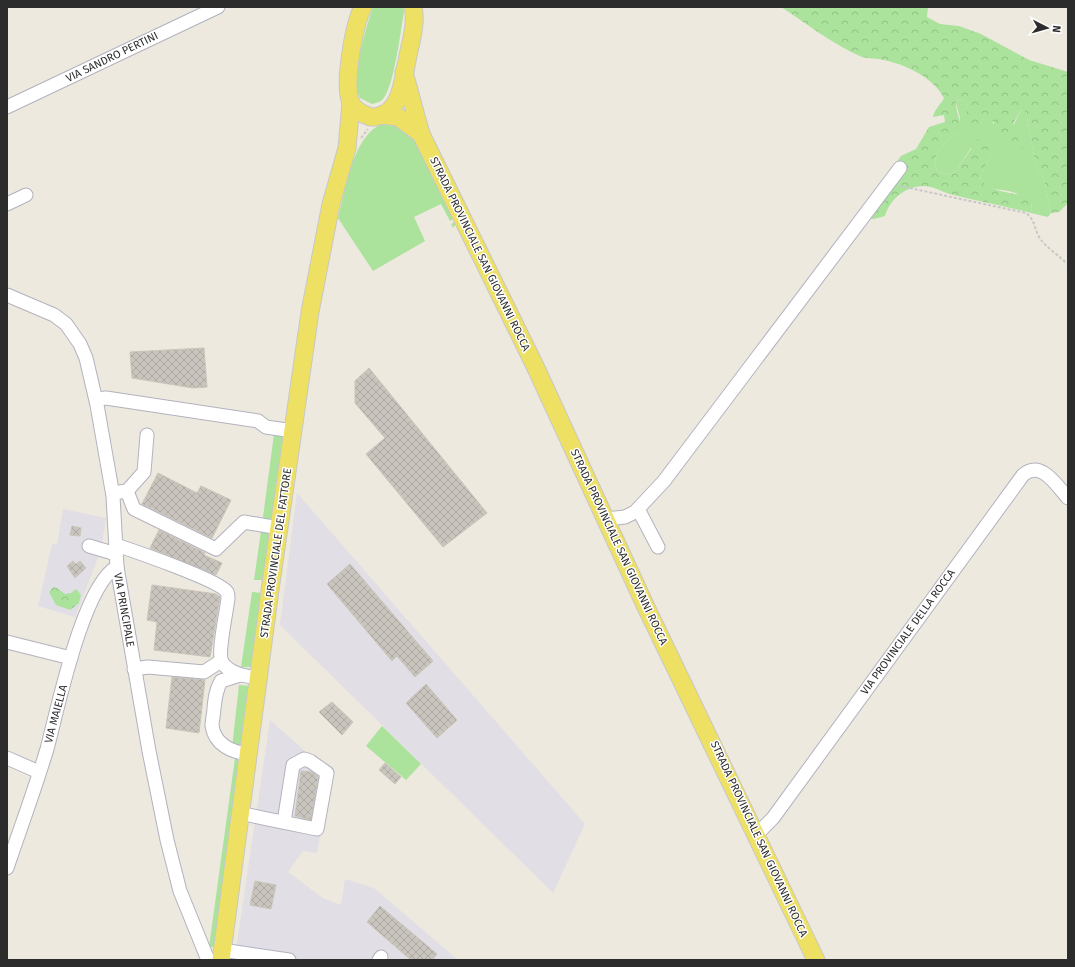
<svg xmlns="http://www.w3.org/2000/svg" width="1075" height="967" font-family="'Fira Sans',sans-serif">
  <defs>
    <pattern id="forest-crowns" width="20" height="18" patternUnits="userSpaceOnUse"><rect width="20" height="18" fill="#abe29c"/><path d="M2 6a3 3 0 1 1 6 0M12 15a3 3 0 1 1 6 0" fill="none" stroke="#93c287"/></pattern>
    <pattern id="building-cross-hatch" width="8" height="8" patternUnits="userSpaceOnUse"><rect width="8" height="8" fill="#c9c5be"/><path d="M0 0l8 8M0 8l8-8" fill="none" stroke="#ada9a3"/></pattern>
  </defs>
  <rect width="100%" height="100%" fill="#ede9de"/>
  <g fill="#e1dee6">
    <path d="M297,493l288,331 -32,69 -273,-268z"/>
    <path d="M63,509l43,9 -5,32 -26,67 -37,-11 14,-62h5z"/>
    <path d="M270,720l63,56 -4,13 -12,64 -14,-2 -15,21 35,26 18,7 4,-26 29,9 84,72h-204l-19,-3z"/>
  </g>
  <g fill="#abe29c">
    <path d="M373,7h30l1,4c-3,18 -10,75 -21,88 -3,3 -7,4 -11,5l-12,-6c-10,-19 6,-71 13,-91z"/>
    <path d="M957,99l7,1 4,7 -1,9 13,3 3,-4h7l3,4v5h21l7,-14 5,2 10,55 8,12 7,34 -3,4 -17,-4 1,-11c-6,-3 -13,-8 -20,-10 -12,-4 -26,0 -32,-14l14,-29 -23,-1 -15,23 -7,4 -12,-4c-7,-18 9,-30 23,-39v-14l-4,-15z"/>
    <path d="M382,124l16,2 11,11 4,-2 45,86 -5,7 -2,-4 4,-2 -2,-3 -3,2 -9,-17 -27,13 11,24 -52,30 -35,-53c7,-27 15,-83 44,-94z"/>
    <path d="M274,434l11,1 -13,86 -6,-1 -3,-3z"/>
    <path d="M261,531l8,1 2,3 -6,45h-11z"/>
    <path d="M252,592l11,1 -11,74h-11z"/>
    <path d="M239,685l12,1 -9,60 -10,2z"/>
    <path d="M382,726l39,38 -15,16 -40,-34z"/>
    <path d="M235,758l6,2 -25,187h-7z"/>
  </g>
  <g fill="url(#forest-crowns)">
    <path d="M781,7h147l-1,10 13,7 19,2 22,8 48,26 39,12v131l-9,9 -8,1 -7,-34 -8,-12 -10,-55 -5,-2 -13,22 -6,2c-9,-6 -7,-16 -15,-19h-4l-4,8 -11,7 -4,-8 4,-15 -4,-7 -7,-1c-4,11 6,21 3,33 -14,9 -30,21 -23,39l12,4 7,-4 22,-32 16,10 -14,29c6,14 35,15 50,19l2,5 -1,11c-27,-7 -54,-12 -81,-19 -10,-3 -18,-9 -29,-8 -18,2 -31,14 -36,30l-11,3 -8,-1 -4,-10 39,-52 15,-7 13,-22 16,-5 -1,-7 -11,2c1,-7 8,-13 11,-19 -11,-21 -38,-33 -60,-38 -7,-2 -15,-1 -22,-3 -27,-11 -56,-34 -81,-50z"/>
    <path d="M1014,136l8,1 5,5c-2,7 -9,9 -15,7l-2,-7z"/>
    <path d="M53,587l4,1 8,6 6,-1 5,-4 5,6 -2,8 -9,7 -14,-5 -7,-13z"/>
  </g>
  <g fill="url(#building-cross-hatch)" stroke="#c9c5b8">
    <path d="M204,348l3,39 -14,1 -61,-10 -2,-26z"/>
    <path d="M369,368l118,145 -44,34 -77,-93 19,-16 -30,-35v-22z"/>
    <path d="M158,473l39,20 4,-7 30,14 -19,38 -70,-34z"/>
    <path d="M72,526l9,2 -1,8 -10,-1z"/>
    <path d="M159,530l46,23 -1,2 18,8 -6,12 -66,-27z"/>
    <path d="M73,561l3,3 4,-3 6,7 -11,10 -8,-12z"/>
    <path d="M350,564l83,97 -18,16 -18,-21 -5,5 -65,-77z"/>
    <path d="M152,585l64,9 4,3 -10,60 -56,-7 3,-28 -10,-2z"/>
    <path d="M172,677l33,3 -6,53 -33,-5z"/>
    <path d="M426,684l31,36 -20,18 -31,-35z"/>
    <path d="M332,702l21,20 -11,13 -23,-23z"/>
    <path d="M385,763l16,14 -6,7 -16,-14z"/>
    <path d="M301,771l11,1 6,5 -7,43 -16,-4z"/>
    <path d="M255,881l21,4 -5,24 -21,-4z"/>
    <path d="M380,906l57,48 -5,6h-21l-44,-38z"/>
  </g>
  <g fill="none" stroke-linecap="round" stroke-linejoin="round">
    <defs>
      <g id="minor">
        <path d="M7,107l211,-100"/>
        <path d="M7,204l19,-9"/>
        <path d="M7,295l47,20 12,9 14,20 6,14 11,47 16,91 4,71 32,184 18,89 13,51 28,69"/>
        <path d="M96,399l10,-1 152,23 8,6 27,4"/>
        <path d="M127,491l17,-19 3,-37"/>
        <path d="M113,493l14,-2 7,18 82,40 28,-27 35,6"/>
        <path d="M638,509l20,38"/>
        <path d="M606,519l19,-2 10,-5 29,-31 236,-313"/>
        <path d="M116,545c18,6 103,35 111,47 1,2 1,4 1,6 -1,12 -11,55 -6,64 7,12 24,14 36,16"/>
        <path d="M89,546l27,8"/>
        <path d="M7,642l64,16"/>
        <path d="M134,669l14,-2 56,5 17,-11"/>
        <path d="M240,675l-19,6c-5,9 -6,17 -7,27 0,5 -2,13 -2,18 3,19 20,26 36,28"/>
        <path d="M7,758l32,14"/>
        <path d="M240,813c26,6 52,11 77,16l10,-56 -17,-12 -6,-2 -11,6 -9,57"/>
        <path d="M757,834l16,-16 250,-343c18,-16 34,11 45,23"/>
        <path d="M7,868c13,-39 28,-79 40,-119 10,-37 36,-165 70,-182"/>
        <path d="M222,950l67,10"/>
        <path d="M379,960l2,-3"/>
      </g>
      <g id="major">
        <path d="M363,7c-9,17 -20,78 -12,96 3,7 10,10 17,13 3,2 7,1 11,0 22,-5 24,-37 28,-55 3,-17 10,-37 6,-54"/>
        <path d="M404,72l17,62 114,232 110,239 171,355"/>
        <path d="M382,115l16,2 23,17"/>
        <path d="M221,960l49,-370 40,-278 21,-108 16,-56 4,-45"/>
      </g>
    </defs>
    <use href="#minor" stroke="#b2b2bf" stroke-width="15"/>
    <use href="#major" stroke="#c8c8c8" stroke-width="19"/>
    <g stroke="#c8c8c8" stroke-width="2" stroke-dasharray="3 2" stroke-linecap="butt">
      <path d="M361,138l7,-9"/>
      <path d="M900,186l126,27c10,7 8,18 15,27 7,9 18,15 26,24"/>
    </g>
    <use href="#minor" stroke="#fff" stroke-width="13"/>
    <use href="#major" stroke="#eee062" stroke-width="17"/>
  </g>
  <g text-anchor="middle" dominant-baseline="central" stroke-width="3" stroke-linejoin="round" paint-order="stroke">
    <g font-size="11" fill="#2c2c2c" stroke="#fff">
      <text transform="translate(112 57) rotate(-26)">VIA SANDRO PERTINI</text>
      <text transform="translate(480 254) rotate(64)">STRADA PROVINCIALE SAN GIOVANNI ROCCA</text>
      <text transform="translate(619 547) rotate(65)">STRADA PROVINCIALE SAN GIOVANNI ROCCA</text>
      <text transform="translate(276 553) rotate(-82)">STRADA PROVINCIALE DEL FATTORE</text>
      <text transform="translate(124 610) rotate(80)">VIA PRINCIPALE</text>
      <text transform="translate(908 632) rotate(-54)">VIA PROVINCIALE DELLA ROCCA</text>
      <text transform="translate(56 714) rotate(-75)">VIA MAIELLA</text>
      <text transform="translate(759 839) rotate(65)">STRADA PROVINCIALE SAN GIOVANNI ROCCA</text>
    </g>
  </g>
  <rect width="1075" height="967" fill="none" stroke="#2c2c2c" stroke-width="16"/>
  <g transform="translate(1047 28) rotate(96)" stroke="#ffffff" stroke-width="3" paint-order="stroke">
  <path d="M0-3L7 15L0 10L-7 15Z" fill="#2c2c2c"/>
  <text y="-6" font-size="11" font-weight="bold" text-anchor="middle" fill="#2c2c2c">N</text>
  </g>
</svg>
